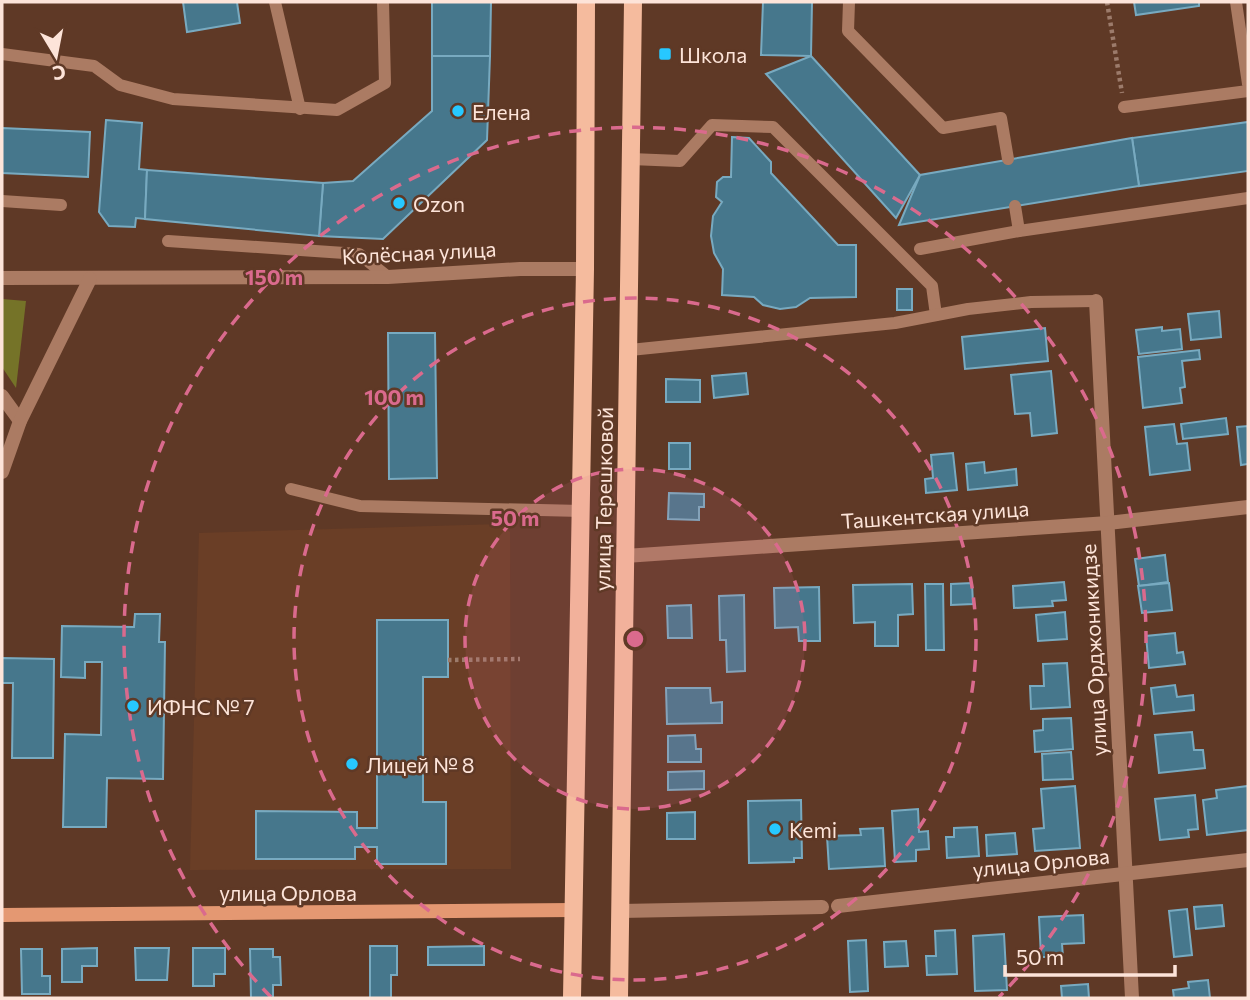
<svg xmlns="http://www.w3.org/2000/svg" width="1250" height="1000" font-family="Commissioner,sans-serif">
  <rect width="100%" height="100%" fill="#5f3926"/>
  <path fill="#6a3e26" d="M501,524l9,8 1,337 -321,1 9,-337z"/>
  <path fill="#757328" d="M2,299l24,2 -10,87 -14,-21z"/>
  <g fill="#46778c" stroke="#78aac0" stroke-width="2">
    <path d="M183,2h54l3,21 -53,9z"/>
    <path d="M432,2h59l-1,54h-58z"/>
    <path d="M763,2h49l-1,54 -50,-1z"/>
    <path d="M1134,2h65v4l-63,9z"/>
    <path d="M432,56h58l-3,84 -104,99 -64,-3 4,-53 30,-2 79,-70z"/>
    <path d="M811,56l109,119 -24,43 -130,-144z"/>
    <path d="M106,120l36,3 -3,46 8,1 -2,49 -9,-1 -1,9 -26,-1 -10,-14z"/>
    <path d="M1248,122v49l-109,15 -7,-48z"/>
    <path d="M2,128l88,4 -2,45 -86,-4z"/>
    <path d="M732,137l17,1 22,24v11l67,72h18v52l-46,1 -14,9 -16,2 -17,-4 -9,-8 -32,-2 1,-26 -9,-16 -3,-17 2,-20 9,-14 -6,-5 1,-15 6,-5h8z"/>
    <path d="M1132,138l7,48 -240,39 21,-50z"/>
    <path d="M147,170l176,13 -4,53 -174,-17z"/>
    <rect x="897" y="289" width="15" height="21"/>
    <path d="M1219,311l2,26 -30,3 -3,-26z"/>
    <path d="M1162,327v4l18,-2 2,20 -43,5 -3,-24z"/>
    <path d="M1045,328l3,33 -83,8 -3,-32z"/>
    <path d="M388,333h47l2,145 -48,1z"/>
    <path d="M1199,350l1,9 -18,2 3,26 -5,1 2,15 -39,5 -5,-51z"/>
    <path d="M1051,371l6,62 -25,3 -2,-23 -15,1 -4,-39z"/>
    <path d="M746,373l2,21 -34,4 -2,-22z"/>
    <path d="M666,379l34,1v22h-34z"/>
    <path d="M1226,418l2,16 -45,5 -2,-15z"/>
    <path d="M1174,424l3,20 10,-1 3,27 -40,5 -5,-48z"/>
    <path d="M1248,426v38l-7,1 -4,-38z"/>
    <rect x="669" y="443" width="21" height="26"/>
    <path d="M953,453l4,37 -31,3 -1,-14 8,-1 -2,-23z"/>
    <path d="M984,462l1,11 31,-4 1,16 -49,5 -2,-26z"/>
    <path d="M669,493l35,1v13h-5v13l-31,-1z"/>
    <path d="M1165,555l3,27 -29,4 -4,-27z"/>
    <path d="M1064,582l2,18 -14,1 1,5 -39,2 -1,-22z"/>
    <path d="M972,583l1,21 -22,1v-21z"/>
    <path d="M1169,583l3,27 -30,3 -4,-27z"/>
    <path d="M912,584l1,30 -15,1v31h-23v-24l-21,1 -1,-38z"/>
    <path d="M925,584h18l1,66h-18z"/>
    <path d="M819,587l1,54h-21l-1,-14 -23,1 -1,-40z"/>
    <path d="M744,595l1,76 -18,1 -1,-32h-6l-1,-44z"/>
    <path d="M691,605l1,33h-24l-1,-32z"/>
    <path d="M1065,612l2,27 -29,2 -2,-26z"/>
    <path d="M135,614h25l-1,28h6l-2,137 -56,-1 -1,49h-43l2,-93 36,1 1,-73h-17v16l-24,-1 1,-51 72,1z"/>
    <path d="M377,620h71v57h-25v125h23v62h-69v-17h-22v12h-99v-48l101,1v16h20z"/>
    <path d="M1175,633l2,20 6,-1 2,12 -36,4 -3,-32z"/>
    <path d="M2,658l52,1 -1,99h-41l1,-75h-11z"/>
    <path d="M1067,663l3,44 -39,2 -1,-23h14l-1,-22z"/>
    <path d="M1175,685l2,12 16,-2 1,15 -40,4 -3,-26z"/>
    <path d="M666,688h44l1,15 11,-1v21l-55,1z"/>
    <path d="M1071,718l2,31 -38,3 -1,-21 9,-1v-11z"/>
    <path d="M1192,732l2,18h9l2,18 -46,5 -4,-38z"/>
    <path d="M695,735l1,14h5v13h-33v-26z"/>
    <path d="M1071,752l2,27 -30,1 -1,-26z"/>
    <path d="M704,771v18l-36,1v-18z"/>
    <path d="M1075,786l5,62 -45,3 -2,-22 11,-1 -3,-39z"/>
    <path d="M1248,786v44l-41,5 -4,-35 14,-2 -1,-8z"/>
    <path d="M1195,795l3,34 -10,1 1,7 -29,3 -5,-41z"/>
    <path d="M801,800l1,58h-8v4l-45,1 -1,-62z"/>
    <path d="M918,809l1,23 9,-1 1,18 -13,1v11l-21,1 -3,-51z"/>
    <path d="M695,812v27h-28v-26z"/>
    <path d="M977,827l2,29 -32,2 -1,-21h8v-9z"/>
    <path d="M883,828l2,38 -56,3 -2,-33 34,-1 -1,-6z"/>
    <path d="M1015,833l2,21 -30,2 -1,-21z"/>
    <path d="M1222,905l2,21 -28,3 -2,-22z"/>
    <path d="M1187,909l5,46 -18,2 -5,-46z"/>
    <path d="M1083,915l1,28 -22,1 1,13h-22l-2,-40z"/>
    <path d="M955,930l2,44 -30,1 -1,-19h10l-1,-25z"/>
    <path d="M1004,934l3,56 -32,1 -2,-55z"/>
    <path d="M866,940l2,51 -18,1 -2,-51z"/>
    <path d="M906,941l2,25 -23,1 -1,-25z"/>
    <path d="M370,946h27v29h-6v23h-21z"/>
    <path d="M484,946v19h-56v-18z"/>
    <path d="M97,948v18h-15v16h-20v-33z"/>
    <path d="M135,948h34l-2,32h-31z"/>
    <path d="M193,948h32v26h-11v12h-21z"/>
    <path d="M21,949h21v27h8v18h-28z"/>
    <path d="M250,949h23v8h7l1,28h-8v13h-22z"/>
    <path d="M1208,980l2,18h-36l-1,-8 16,-2 -1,-6z"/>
    <path d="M1088,984l1,14h-27l-1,-12z"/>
  </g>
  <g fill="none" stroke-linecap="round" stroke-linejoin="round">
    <g stroke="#9c7b6b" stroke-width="4.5" stroke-dasharray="3.5 3.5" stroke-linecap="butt">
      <path d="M1107,2l15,91"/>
      <path d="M448,660l72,-1"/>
    </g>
    <g stroke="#ab7b63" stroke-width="12">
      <path d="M275,2l25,107"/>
      <path d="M849,2l-1,29 95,97 58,-10 7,41"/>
      <path d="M1236,2l12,82"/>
      <path d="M2,54l92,12 26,19 53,14 164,11 48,-27 -2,-81"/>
      <path d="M1124,107l124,-16"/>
      <path d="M631,159l49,2 32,-36 61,2 159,159 4,29"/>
      <path d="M2,201l59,4"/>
      <path d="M1015,206l4,25"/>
      <path d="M168,241l191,13 29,23"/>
      <path d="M920,249l99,-18 229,-33"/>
      <path d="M630,350l265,-27 73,-14 63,-7 65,-1"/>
      <path d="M291,489l69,17 222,5"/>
    </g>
    <g stroke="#ab7b63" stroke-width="14">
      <path d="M2,278l386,-1 132,-8h65"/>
      <path d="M1096,301l36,697"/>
      <path d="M2,396l18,25"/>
      <path d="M2,472l18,-51 70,-142"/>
      <path d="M838,906l410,-46"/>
      <path d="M621,911l201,-4"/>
    </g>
    <path stroke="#ab7b63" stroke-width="14" d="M625,556l483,-33 140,-16"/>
    <path stroke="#e49872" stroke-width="14" d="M2,915l572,-5"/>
    <g stroke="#f5bb9e" stroke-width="18">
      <path d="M572,998l13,-729 1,-267"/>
      <path d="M619,998l14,-996"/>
    </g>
  </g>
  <circle cx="635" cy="639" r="170" fill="#da6a8d" fill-opacity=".12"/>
  <g fill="none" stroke="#da6a8d" stroke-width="3.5" stroke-dasharray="12 9">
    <circle cx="635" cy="639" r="170"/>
    <circle cx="635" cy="639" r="341"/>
    <path d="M271 997A511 511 0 1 1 999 997"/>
  </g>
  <g fill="#27c8ff" stroke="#5f3926" stroke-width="2.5">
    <rect x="658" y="47" width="14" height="14" rx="3.5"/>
    <circle cx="458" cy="111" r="7"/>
    <circle cx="399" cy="203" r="7"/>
    <circle cx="133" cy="706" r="7"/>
    <circle cx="352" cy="764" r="7"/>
    <circle cx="775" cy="829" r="7"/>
  </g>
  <g text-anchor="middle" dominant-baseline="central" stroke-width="5" stroke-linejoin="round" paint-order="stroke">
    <g font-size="21" fill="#fde4d9" stroke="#5f3926" text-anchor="start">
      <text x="679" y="54">Школа</text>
      <text x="472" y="111">Елена</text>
      <text x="413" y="203">Ozon</text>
      <text x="147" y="706">ИФНС № 7</text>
      <text x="366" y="764">Лицей № 8</text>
      <text x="789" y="829">Kemi</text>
    </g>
    <g font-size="21" fill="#fde4d9" stroke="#5f3926">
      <text transform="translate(419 252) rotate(-3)">Колёсная улица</text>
      <text transform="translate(603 499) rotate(-89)">улица Терешковой</text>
      <text transform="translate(935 514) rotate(-4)">Ташкентская улица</text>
      <text transform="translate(1093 650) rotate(-93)">улица Орджоникидзе</text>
      <text transform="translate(1041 862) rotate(-6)">улица Орлова</text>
      <text x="288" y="892">улица Орлова</text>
    </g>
  </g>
  <circle cx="635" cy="639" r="10" fill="#da6a8d" stroke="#5f3926" stroke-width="3.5"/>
  <g font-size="21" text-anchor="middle" font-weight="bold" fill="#da6a8d" stroke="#5f3926" stroke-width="5" stroke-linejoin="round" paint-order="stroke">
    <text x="274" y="285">150 m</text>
    <text x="394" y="405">100 m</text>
    <text x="515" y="526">50 m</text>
  </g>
  <rect width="1250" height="1000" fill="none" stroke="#fde4d9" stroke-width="7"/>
  <g transform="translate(56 56) rotate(170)" stroke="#5f3926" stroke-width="5" paint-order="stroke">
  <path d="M0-5L12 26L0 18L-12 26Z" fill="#fde4d9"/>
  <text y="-10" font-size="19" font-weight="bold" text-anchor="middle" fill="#fde4d9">С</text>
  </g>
  <path d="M1005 965v10h170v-10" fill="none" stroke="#fde4d9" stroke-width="3.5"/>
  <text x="1016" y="965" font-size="21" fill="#fde4d9" stroke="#5f3926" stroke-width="5" paint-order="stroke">50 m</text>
</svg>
